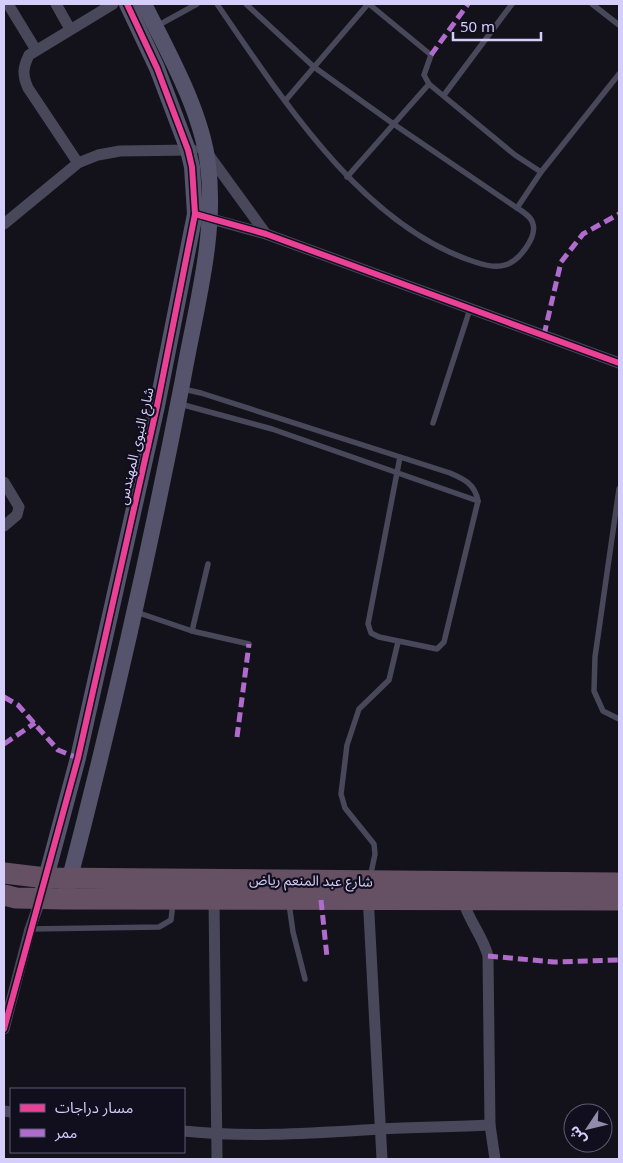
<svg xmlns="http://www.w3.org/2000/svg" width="623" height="1163" font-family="'Noto Sans','Noto Sans Arabic',sans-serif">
  <rect width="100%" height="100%" fill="#13121a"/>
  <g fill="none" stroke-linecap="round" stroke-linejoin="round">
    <g stroke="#49475a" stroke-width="5.5">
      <path d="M217,4c64,93 145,222 258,258 9,3 22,6 30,3 13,-3 32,-27 28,-41 -2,-8 -10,-12 -16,-16l24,-36 78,-98"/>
      <path d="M246,4l68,63 81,58 122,83"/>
      <path d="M369,4l62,51 -7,20 5,9 86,71 26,17"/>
      <path d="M592,4l27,21"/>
      <path d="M157,26l40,-22"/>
      <path d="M444,95l68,-91"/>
      <path d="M285,101l83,-97"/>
      <path d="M347,177l82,-93"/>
      <path d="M183,389l18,4 249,80c14,6 25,11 28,28l-34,141 -7,7 -58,-12 -8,-4 -3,-9 32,-167"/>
      <path d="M180,404l92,25 206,72"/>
      <path d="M433,423l37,-114"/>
      <path d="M619,489l-24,168 -1,34 9,20 16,8"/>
      <path d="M136,612l56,19 57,13"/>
      <path d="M192,631l16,-67"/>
      <path d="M370,878l5,-24 -1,-10 -29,-36 -4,-14 6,-49 12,-36 30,-29 9,-38"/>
      <path d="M289,904l4,28 12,47"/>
      <path d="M30,929l129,-2 12,-7 2,-17"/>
    </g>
    <g stroke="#49475a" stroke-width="11">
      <path d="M8,4l28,46"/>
      <path d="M56,4l14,25"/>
      <path d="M208,154l58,80"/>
      <path d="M78,163l-50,-75c-6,-13 -5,-21 1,-33l84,-51"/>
      <path d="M204,217l62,17 353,129"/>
      <path d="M4,224l74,-61 20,-8 22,-4 73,-1"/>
      <path d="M4,482l15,25 -2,8 -13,11"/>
      <path d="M368,895l14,264"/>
      <path d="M214,898l3,261"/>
      <path d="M463,900c5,20 20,36 25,56l2,169 5,34"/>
      <path d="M4,1029l26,-100 11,-31"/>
      <path d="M4,1111l7,1"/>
      <path d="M184,1131c65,7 130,2 195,-2 37,-2 74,-2 111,-4"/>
    </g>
    <g stroke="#56546c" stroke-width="16">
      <path d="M43,889l35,-131 79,-352 38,-192 -3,-47 -4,-17 -31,-82 -30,-64"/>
      <path d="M67,889c44,-168 83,-339 116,-510 12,-69 34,-143 25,-214 -6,-53 -40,-113 -64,-161"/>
    </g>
    <g stroke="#655064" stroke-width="21">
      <path d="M4,873l42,5 573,5"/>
      <path d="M4,895l12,3 48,1 555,1"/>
    </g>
    <g stroke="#b06ccc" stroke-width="5" stroke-dasharray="10 5" stroke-linecap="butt">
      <path d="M431,55l37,-51"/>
      <path d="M544,335l17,-73 22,-28 36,-20"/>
      <path d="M4,697l14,8 40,45 20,8"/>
      <path d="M237,737l12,-93"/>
      <path d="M4,744l31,-21"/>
      <path d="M321,900l6,57"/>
      <path d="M488,956l66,6 65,-2"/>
    </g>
    <defs>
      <g id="cycleway">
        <path d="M195,214l71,20 353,129"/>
        <path d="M4,1029l74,-271 79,-352 38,-192 -3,-47 -4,-17 -31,-82 -30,-64"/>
      </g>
    </defs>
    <use href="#cycleway" stroke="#110e1d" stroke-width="9"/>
    <use href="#cycleway" stroke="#ea4096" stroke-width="6"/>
  </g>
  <g text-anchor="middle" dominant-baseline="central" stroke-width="4.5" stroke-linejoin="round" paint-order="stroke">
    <g font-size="14" fill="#d5cefb" stroke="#110e1d">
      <text transform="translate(135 446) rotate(-77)">شارع النبوى المهندس</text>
      <text transform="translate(311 880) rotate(1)">شارع عبد المنعم رياض</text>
    </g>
  </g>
  <rect width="623" height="1163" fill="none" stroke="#d5cefb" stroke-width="10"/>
  <rect x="10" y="1088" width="175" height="65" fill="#110e1d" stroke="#5f5b76"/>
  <rect x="20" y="1104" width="25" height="8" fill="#ea4096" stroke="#5f5b76"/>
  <text x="55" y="1113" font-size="15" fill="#d5cefb">مسار دراجات</text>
  <rect x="20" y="1129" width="25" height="8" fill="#b06ccc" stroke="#5f5b76"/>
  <text x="55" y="1138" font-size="15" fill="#d5cefb">ممر</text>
  <g transform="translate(588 1128) rotate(235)"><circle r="24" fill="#110e1d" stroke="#5f5b76"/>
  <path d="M0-4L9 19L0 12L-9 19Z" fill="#918cac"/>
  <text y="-8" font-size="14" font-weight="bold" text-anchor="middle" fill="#d5cefb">ش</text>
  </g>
  <path d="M453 32v8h88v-8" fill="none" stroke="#d5cefb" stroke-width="2.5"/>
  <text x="460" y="32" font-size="15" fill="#d5cefb" stroke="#110e1d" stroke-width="4" paint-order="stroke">50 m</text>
</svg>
